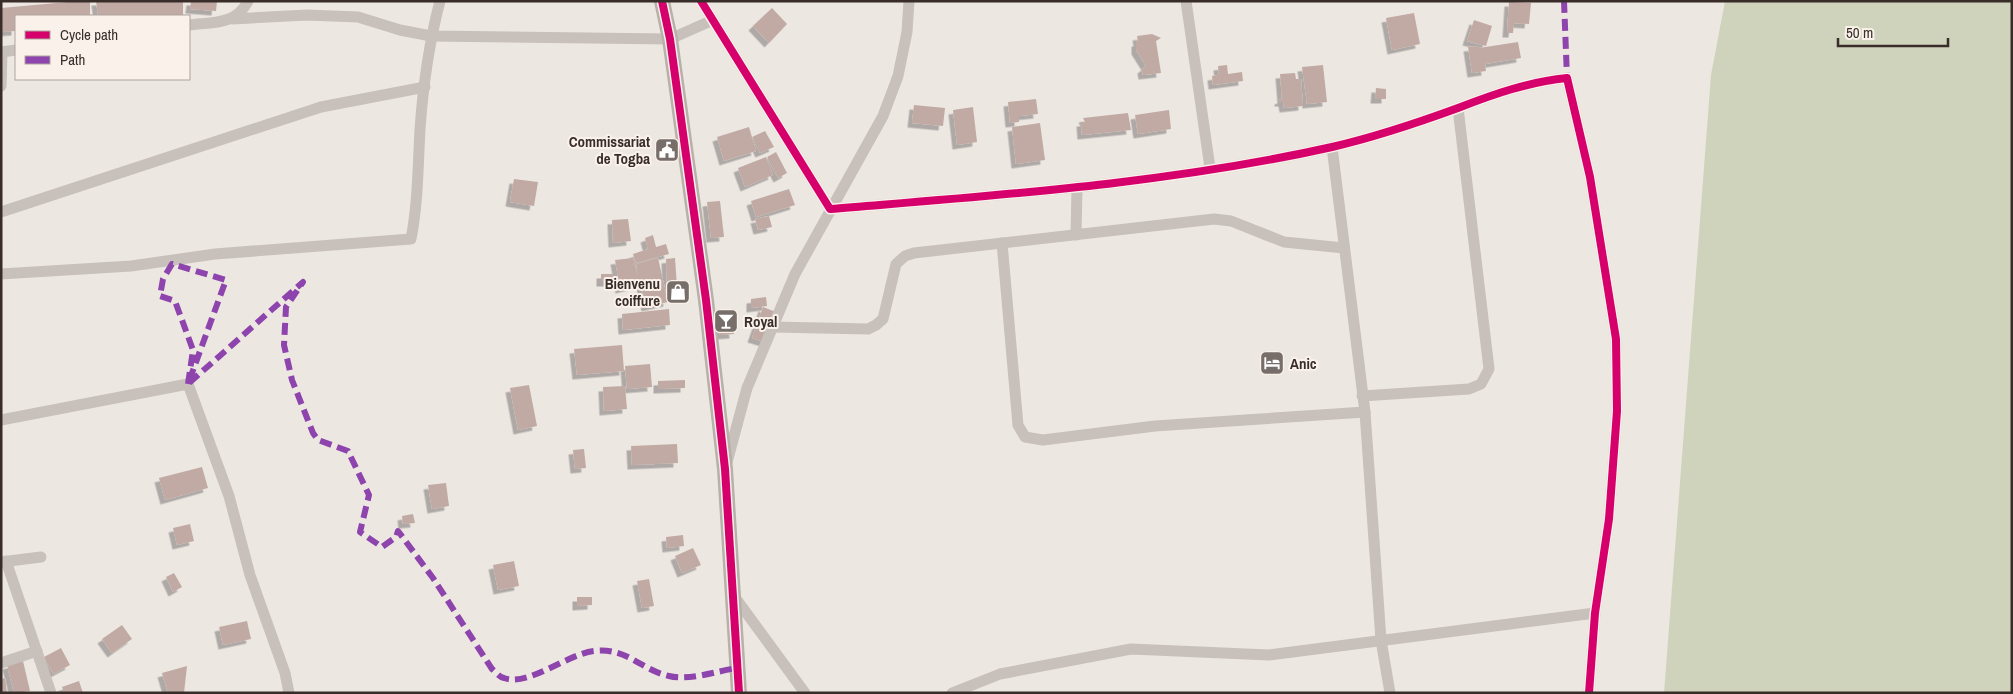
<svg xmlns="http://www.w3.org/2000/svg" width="2013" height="694" font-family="'Archivo Narrow',sans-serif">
  <defs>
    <filter id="shadow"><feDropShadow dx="-4.5" dy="4.5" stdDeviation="0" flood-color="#0004"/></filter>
  </defs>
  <rect width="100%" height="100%" fill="#ede7e2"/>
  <path fill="#d0d3bc" d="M1725,1h287v692h-348l47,-618z"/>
  <g fill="#c1aaa4" filter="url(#shadow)">
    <path d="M79,1h11v15h-74v15l-15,1v-24z"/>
    <path d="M96,1h87v15h-85z"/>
    <path d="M191,1h26l-1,10 -26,-2z"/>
    <path d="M1509,2l22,1 -2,21 -15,-1 -1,10h-6z"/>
    <path d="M772,8l15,16 -18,19 -16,-17z"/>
    <path d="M1414,13l6,31 -28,6 -6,-32z"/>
    <path d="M1474,20l18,6 -6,20 -19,-5z"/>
    <path d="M1152,34l9,4 -5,3 5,32 -18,2 -1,-6 4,-3 -10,-16v-8h2l-1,-6z"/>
    <path d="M1518,42l3,16 -36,6 1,7 -14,2 -4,-26 11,-1v2z"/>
    <path d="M1227,65l1,9 14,-2 1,9 -30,4 -1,-9 7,-1 -1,-9z"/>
    <path d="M1323,65l4,37 -20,2 -5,-37z"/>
    <path d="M1295,73l1,6h5l2,27 -19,2 -1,-6h-4v-2l3,-1 -2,-25z"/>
    <path d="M1376,88l10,1v10h-11z"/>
    <path d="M1036,99l2,15 -19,2v6l-9,1 -2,-21z"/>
    <path d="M914,105l31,3 -2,18 -31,-3z"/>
    <path d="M973,107l4,35 -20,3 -4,-35z"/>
    <path d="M1169,110l2,19 -33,5 -3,-19z"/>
    <path d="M1128,113l3,17 -49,5 -1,-13h4l-2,-4z"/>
    <path d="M1040,123l5,37 -29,4 -4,-37z"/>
    <path d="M749,127l7,24 -32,10 -7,-24z"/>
    <path d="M765,131l9,16 -14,6 -8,-16z"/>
    <path d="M776,152l11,21 -9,5 -11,-21z"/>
    <path d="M766,157l7,18 -28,12 -7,-19z"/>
    <path d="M514,179l24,3 -4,24 -24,-4z"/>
    <path d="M789,189l6,16 -39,12 -5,-16z"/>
    <path d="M720,201l4,36 -13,1 -4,-36z"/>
    <path d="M769,216l3,11 -14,3 -3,-11z"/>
    <path d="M628,219l3,22 -18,2 -1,-23z"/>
    <path d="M653,235l3,12 10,-3 3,10 -33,9 -3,-9 15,-5 -3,-11z"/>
    <path d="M633,258l2,5 -3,2 3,-1 3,13 -2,-13 22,-6 10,44 -22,5 -5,-23 -21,5 -5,-29z"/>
    <path d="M675,258l2,29 -10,1 -1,-29z"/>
    <rect x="601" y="274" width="12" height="8"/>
    <path d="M766,297l1,9 -16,2v-9z"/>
    <path d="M763,307l13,5 -11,30 -13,-4z"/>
    <path d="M669,309l1,16 -47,5 -1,-16z"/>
    <path d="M731,309l3,25 -14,1 -2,-25z"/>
    <path d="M622,345l2,26 -47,4 -3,-26z"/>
    <path d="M650,364l2,23 -25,2 -2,-23z"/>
    <path d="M685,380v8l-27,1v-8z"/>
    <path d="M529,385l8,41 -19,4 -8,-42z"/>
    <path d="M625,386l2,23 -23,2 -1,-24z"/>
    <path d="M677,444l1,19 -46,2 -1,-19z"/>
    <path d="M584,449l2,19 -11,1 -2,-19z"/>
    <path d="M202,467l6,21 -43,12 -6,-22z"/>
    <path d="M446,483l3,23 -17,3 -4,-24z"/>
    <path d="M413,514l2,9 -12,1 -1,-8z"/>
    <path d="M190,524l4,17 -17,4 -4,-17z"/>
    <path d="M683,535l1,11 -17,2 -1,-11z"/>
    <path d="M693,548l8,17 -19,8 -7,-17z"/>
    <path d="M514,561l5,25 -21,4 -5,-25z"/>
    <path d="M174,573l8,14 -9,5 -7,-15z"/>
    <path d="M649,579l5,27 -12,2 -5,-27z"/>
    <path d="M577,597h15v8l-15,1z"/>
    <path d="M247,621l4,18 -28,6 -4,-18z"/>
    <path d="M122,625l10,14 -20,14 -10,-14z"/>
    <path d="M61,648l9,17 -17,9 -9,-17z"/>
    <path d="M23,661l7,30 -16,2 -7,-28z"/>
    <path d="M187,666l-3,27h-16l-6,-20z"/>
    <path d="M5,678l2,15h-6v-14z"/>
    <path d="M79,681l4,12h-19l-2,-6z"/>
  </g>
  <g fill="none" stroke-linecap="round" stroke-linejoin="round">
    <g stroke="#c7c0bb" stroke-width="11">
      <path d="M701,1l129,208c168,-14 337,-25 502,-62 43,-10 85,-24 126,-39 36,-14 70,-26 109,-30l23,99 26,162 1,72 -8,108 -14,94 -6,80"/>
      <path d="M1186,1l24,167"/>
      <path d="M233,19l74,-4 51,2 42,13 31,6 239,3 43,-19"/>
      <path d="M189,25c24,-3 47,0 59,-24"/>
      <path d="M1,52l15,-2"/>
      <path d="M1,86l1,-34"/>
      <path d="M1332,147l33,265 16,228 9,53"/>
      <path d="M1,212l320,-105 104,-20"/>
      <path d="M1076,235l1,-48"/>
      <path d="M1002,243l16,182 7,12 18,3 112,-14 210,-14"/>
      <path d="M1,274l130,-8 84,-12 196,-15c7,-36 7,-73 9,-110 3,-43 9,-86 20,-128"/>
      <path d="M773,327l95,2 8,-4 7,-6 13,-55 9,-8 9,-3 300,-34 17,2 53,21 60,6"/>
      <path d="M1362,396l107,-7 12,-5 8,-15 -31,-261"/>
      <path d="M1,420l187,-36 41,112 21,79 35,98 4,20"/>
      <path d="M727,462l20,-74 48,-114 88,-158 15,-40 9,-44 2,-31"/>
      <path d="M6,561l45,132"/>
      <path d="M1,562l40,-5"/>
      <path d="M734,596l71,97"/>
      <path d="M1,663l36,-12"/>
      <path d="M952,693l48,-19 131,-25 138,6 326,-42"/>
    </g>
    <path stroke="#b7b0ab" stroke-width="16" d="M662,1l8,38 36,261 19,169 14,224"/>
    <g stroke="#8e44ad" stroke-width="6" stroke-dasharray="12 6" stroke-linecap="butt">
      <path d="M1564,1l3,77"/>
      <path d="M188,384l5,-34 -18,-49 -15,-5 3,-17 9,-15 54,16 -38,104 115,-102 -17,25 -2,38 8,35 21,53 5,7 30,11 21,44 -9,37 22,15 14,-10 2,-6 35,47 59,91c4,3 7,8 12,9 24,9 63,-24 90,-27 33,-4 47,19 75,25 20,5 48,-5 68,-8"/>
    </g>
    <defs>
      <g id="cycleway">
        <path d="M662,1l8,38 36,261 19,169 14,224"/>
        <path d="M701,1l129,208c168,-14 337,-25 502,-62 43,-10 85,-24 126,-39 36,-14 70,-26 109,-30l23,99 26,162 1,72 -8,108 -14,94 -6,80"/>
      </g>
    </defs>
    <use href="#cycleway" stroke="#faf2ea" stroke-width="11"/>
    <use href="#cycleway" stroke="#d6006c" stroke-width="8"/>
  </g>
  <defs>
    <symbol id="civic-square" viewBox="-11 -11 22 22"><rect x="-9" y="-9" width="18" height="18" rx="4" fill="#776e6a" stroke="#faf2ea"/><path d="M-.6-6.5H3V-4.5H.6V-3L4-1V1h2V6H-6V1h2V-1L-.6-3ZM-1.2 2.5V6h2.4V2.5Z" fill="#fff"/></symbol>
    <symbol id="shop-square" viewBox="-11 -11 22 22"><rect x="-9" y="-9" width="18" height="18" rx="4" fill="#776e6a" stroke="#faf2ea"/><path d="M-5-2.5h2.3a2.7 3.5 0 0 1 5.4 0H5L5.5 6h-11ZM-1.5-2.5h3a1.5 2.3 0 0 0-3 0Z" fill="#fff"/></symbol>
    <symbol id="bar-square" viewBox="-11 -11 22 22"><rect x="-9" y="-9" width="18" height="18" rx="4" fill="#776e6a" stroke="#faf2ea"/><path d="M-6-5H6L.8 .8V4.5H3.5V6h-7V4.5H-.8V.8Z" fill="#fff"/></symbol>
    <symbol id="hotel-square" viewBox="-11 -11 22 22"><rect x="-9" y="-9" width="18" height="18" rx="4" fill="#776e6a" stroke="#faf2ea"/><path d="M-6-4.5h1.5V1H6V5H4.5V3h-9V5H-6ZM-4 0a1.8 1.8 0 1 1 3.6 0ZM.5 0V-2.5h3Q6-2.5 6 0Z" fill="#fff"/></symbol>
  </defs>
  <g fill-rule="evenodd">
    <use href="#civic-square" x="653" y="136" width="28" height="28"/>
    <use href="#shop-square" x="664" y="278" width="28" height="28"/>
    <use href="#bar-square" x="712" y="307" width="28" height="28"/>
    <use href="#hotel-square" x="1258" y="349" width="28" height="28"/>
  </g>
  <g text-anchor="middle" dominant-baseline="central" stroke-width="4" stroke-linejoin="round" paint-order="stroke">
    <g font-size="15" font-weight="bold" fill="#382d29" stroke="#faf2ea" text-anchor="end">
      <text x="650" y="141">Commissariat<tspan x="650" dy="17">de Togba</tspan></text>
      <text x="660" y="283">Bienvenu<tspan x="660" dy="17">coiffure</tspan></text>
      <text x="744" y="321" text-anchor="start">Royal</text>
      <text x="1290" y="363" text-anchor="start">Anic</text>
    </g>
  </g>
  <rect width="2013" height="694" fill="none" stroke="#382d29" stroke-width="5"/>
  <rect x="15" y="15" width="175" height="65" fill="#faf2ea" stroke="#aca39d"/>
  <rect x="25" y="31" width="25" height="8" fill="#d6006c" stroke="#aca39d"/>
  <text x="60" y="40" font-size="15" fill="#382d29">Cycle path</text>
  <rect x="25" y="56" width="25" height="8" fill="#8e44ad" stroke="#aca39d"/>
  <text x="60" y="65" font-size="15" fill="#382d29">Path</text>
  <path d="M1838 38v8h110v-8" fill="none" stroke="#382d29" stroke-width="2.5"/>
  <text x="1846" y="38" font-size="15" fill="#382d29" stroke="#faf2ea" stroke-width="4" paint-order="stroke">50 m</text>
</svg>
